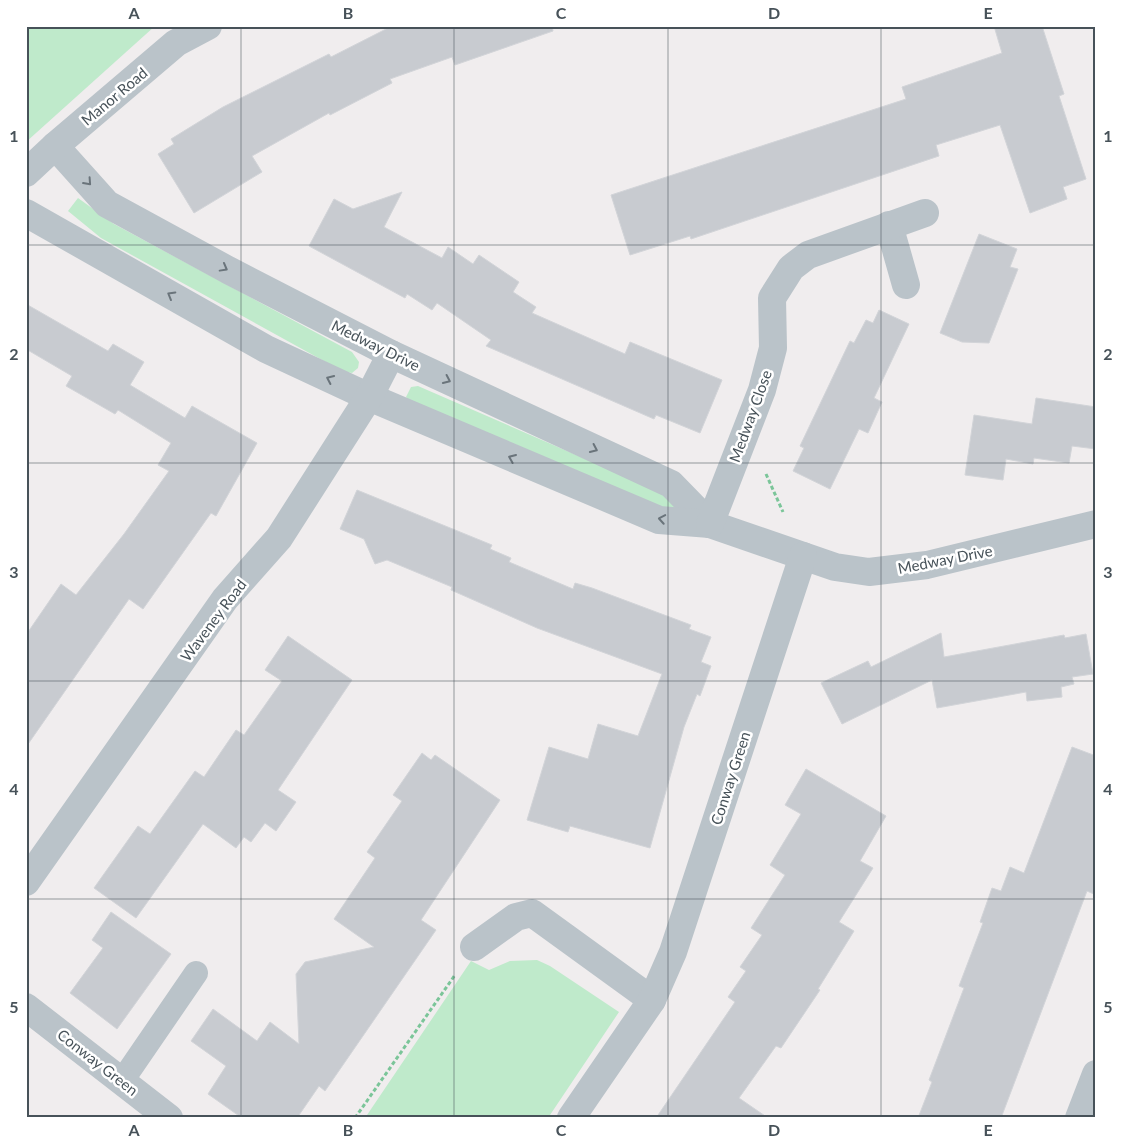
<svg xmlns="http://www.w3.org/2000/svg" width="1122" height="1144" font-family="Lato,sans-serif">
  <rect width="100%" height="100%" fill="#f0edee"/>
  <g fill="#bfeacb">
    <path d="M26,26h129l-129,116z"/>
    <path d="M78,198l36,26 238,128 7,10 -1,6 -6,5 -10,-2 -241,-133 -33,-27z"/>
    <path d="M418,386l266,116 -7,13 -267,-113 -4,-5 5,-10z"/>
    <path d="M537,960l13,6 69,46 -71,106h-183l106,-157 18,9 21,-9z"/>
  </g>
  <g fill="#c8cbd0" stroke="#d2d4d8">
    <path d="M392,26h160l1,5 -98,34 -3,-8 -62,22 2,4 -62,32 -1,-2 -77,43 10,16 -68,41 -36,-59 16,-10 -3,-5 52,-32 106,-53 2,3z"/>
    <path d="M994,26h48l22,68 -5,2 27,83 -23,8 4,12 -37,14 -30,-88 -64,20 3,11 -248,83 -1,-3 -60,19 -19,-60 295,-96 -4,-12 100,-34z"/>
    <path d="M402,192l-18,35 58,31 6,-11 25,17 6,-9 40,27 -6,10 23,15 -4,6 93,41 5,-12 92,38 -22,53 -44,-18 -2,4 -168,-73 5,-6 -54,-37 -5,7 -25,-16 -2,4 -96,-52 25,-47 19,10z"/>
    <path d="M979,234l38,15 -7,18 8,2 -29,74 -27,-1 -22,-9z"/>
    <path d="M26,304l82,47 5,-7 31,18 -14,23 55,33 7,-12 65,37 -41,73 -5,-3 -68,96 -14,-10 -103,148v-112l35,-51 15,11 48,-61 45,-63 -11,-6 13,-22 -53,-33 -3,4 -49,-28 6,-10 -46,-27z"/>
    <path d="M879,310l30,14 -35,74 8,4 -14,31 -9,-4 -29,60 -37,-18 11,-23 -4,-2 50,-105 4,2 12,-23 7,3z"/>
    <path d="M1036,398l60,9v42l-24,-3 -3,17 -35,-5 -1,6 -27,-5 -3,21 -38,-5 9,-60 58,9z"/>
    <path d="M357,490l135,55 -2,4 21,9 -2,4 64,27 2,-6 17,5 99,37 -2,4 22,8 -10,25 10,4 -11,30 -3,-2 -13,33 -34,121 -80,-22 -2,6 -41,-12 22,-73 39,12 10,-35 40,12 24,-62 -125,-46 -86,-38 1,-3 -65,-27 -12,4 -11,-25 -24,-10z"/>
    <path d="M941,633l3,24 120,-22 1,3 21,-4 7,40 -21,3 2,7 -13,3 1,10 -35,4 -1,-9 -89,16 -5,-28 -90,44 -21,-41 47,-22 3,6z"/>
    <path d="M288,636l64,44 -74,110 18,12 -20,29 -11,-8 -14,19 -7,-5 -8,11 -33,-24 -67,94 -42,-30 44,-62 12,8 45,-63 9,6 32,-47 8,5 38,-54 -17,-11z"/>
    <path d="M1072,747l24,9v139l-9,-4 -86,227h-83l14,-36 -3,-2 35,-92 -5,-2 24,-63 -3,-1 12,-34 9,3 9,-24 14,6z"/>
    <path d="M422,753l9,7 4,-5 65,45 -79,120 15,10 -111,161 -6,-5 -22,32h-55l-34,-24 18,-28 -35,-25 22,-32 44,32 13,-19 29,22 -3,-70 9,-12 69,-15 -40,-28 41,-61 -8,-6 35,-51 -9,-6z"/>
    <path d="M806,769l80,47 -26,45 13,7 -34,54 15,9 -36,58 2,1 -39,58 -5,-2 -37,52 29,20h-112l79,-116 -7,-5 18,-26 -6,-4 22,-32 -11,-7 34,-53 -15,-10 31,-51 -16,-9z"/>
    <path d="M111,912l60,42 -54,75 -47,-36 33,-45 -11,-8z"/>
  </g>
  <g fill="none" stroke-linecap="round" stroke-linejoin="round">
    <g stroke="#7bc599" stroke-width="3" stroke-dasharray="4 2.5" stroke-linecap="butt">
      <path d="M766,474l17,38"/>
      <path d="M355,1118l100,-143"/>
    </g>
    <path stroke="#bac3c9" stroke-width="24" d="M122,1081l74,-108"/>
    <g stroke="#bac3c9" stroke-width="28">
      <path d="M55,146l52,58 121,66 163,84 280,130 39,40"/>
      <path d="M26,173l29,-27 121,-103 32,-17"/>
      <path d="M26,213l240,136 103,48 290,123 51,4 125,43 34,5 58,-7 169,-41"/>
      <path d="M889,225l17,60"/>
      <path d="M710,524l52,-134 11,-42 -1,-50 19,-30 17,-13 117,-42"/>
      <path d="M26,882l199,-283 54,-61 90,-141 22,-43"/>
      <path d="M474,947l42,-30 16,-4 120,87"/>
      <path d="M26,1007l143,111"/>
      <path d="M571,1118l81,-118 21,-48 130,-396"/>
      <path d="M1079,1118l17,-44"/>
    </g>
  </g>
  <defs><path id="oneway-chevron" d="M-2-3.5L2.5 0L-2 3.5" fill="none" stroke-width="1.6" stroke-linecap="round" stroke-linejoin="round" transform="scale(1.25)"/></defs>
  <g stroke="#6a747b">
    <use href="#oneway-chevron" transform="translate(88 182) rotate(48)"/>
    <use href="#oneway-chevron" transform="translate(224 268) rotate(29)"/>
    <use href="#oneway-chevron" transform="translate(171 295) rotate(-150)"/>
    <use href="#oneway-chevron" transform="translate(330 379) rotate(-155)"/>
    <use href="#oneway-chevron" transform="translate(447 380) rotate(25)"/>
    <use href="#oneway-chevron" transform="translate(594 449) rotate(25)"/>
    <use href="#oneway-chevron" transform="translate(512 458) rotate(-157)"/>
    <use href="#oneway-chevron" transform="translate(662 519) rotate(-170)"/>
  </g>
  <path fill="none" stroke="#475259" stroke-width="1" stroke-opacity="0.55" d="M241,26v1092M454,26v1092M668,26v1092M881,26v1092M26,245h1070M26,463h1070M26,681h1070M26,899h1070"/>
  <g text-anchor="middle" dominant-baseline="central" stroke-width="5" stroke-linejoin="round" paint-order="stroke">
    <g font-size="15" fill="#475259" stroke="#fff">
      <text transform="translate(114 96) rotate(-40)">Manor Road</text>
      <text transform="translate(376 345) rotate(26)">Medway Drive</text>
      <text transform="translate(750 416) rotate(-70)">Medway Close</text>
      <text transform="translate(945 559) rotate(-11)">Medway Drive</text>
      <text transform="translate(213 620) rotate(-53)">Waveney Road</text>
      <text transform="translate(730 778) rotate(-72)">Conway Green</text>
      <text transform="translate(98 1062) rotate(38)">Conway Green</text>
    </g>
  </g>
  <rect width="1122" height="1144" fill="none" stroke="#ffffff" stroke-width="55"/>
  <rect x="28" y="28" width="1066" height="1088" fill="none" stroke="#475259" stroke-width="2"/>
  <g font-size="16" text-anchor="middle" font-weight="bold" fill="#475259">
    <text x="134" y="19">A</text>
    <text x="348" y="19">B</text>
    <text x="561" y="19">C</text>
    <text x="774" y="19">D</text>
    <text x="988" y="19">E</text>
    <text x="14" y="142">1</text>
    <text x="1108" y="142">1</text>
    <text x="14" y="360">2</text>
    <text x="1108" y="360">2</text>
    <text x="14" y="578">3</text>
    <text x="1108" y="578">3</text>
    <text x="14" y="795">4</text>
    <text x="1108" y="795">4</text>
    <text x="14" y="1013">5</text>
    <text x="1108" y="1013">5</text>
    <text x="134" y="1136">A</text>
    <text x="348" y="1136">B</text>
    <text x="561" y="1136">C</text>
    <text x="774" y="1136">D</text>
    <text x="988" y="1136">E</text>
  </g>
</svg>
